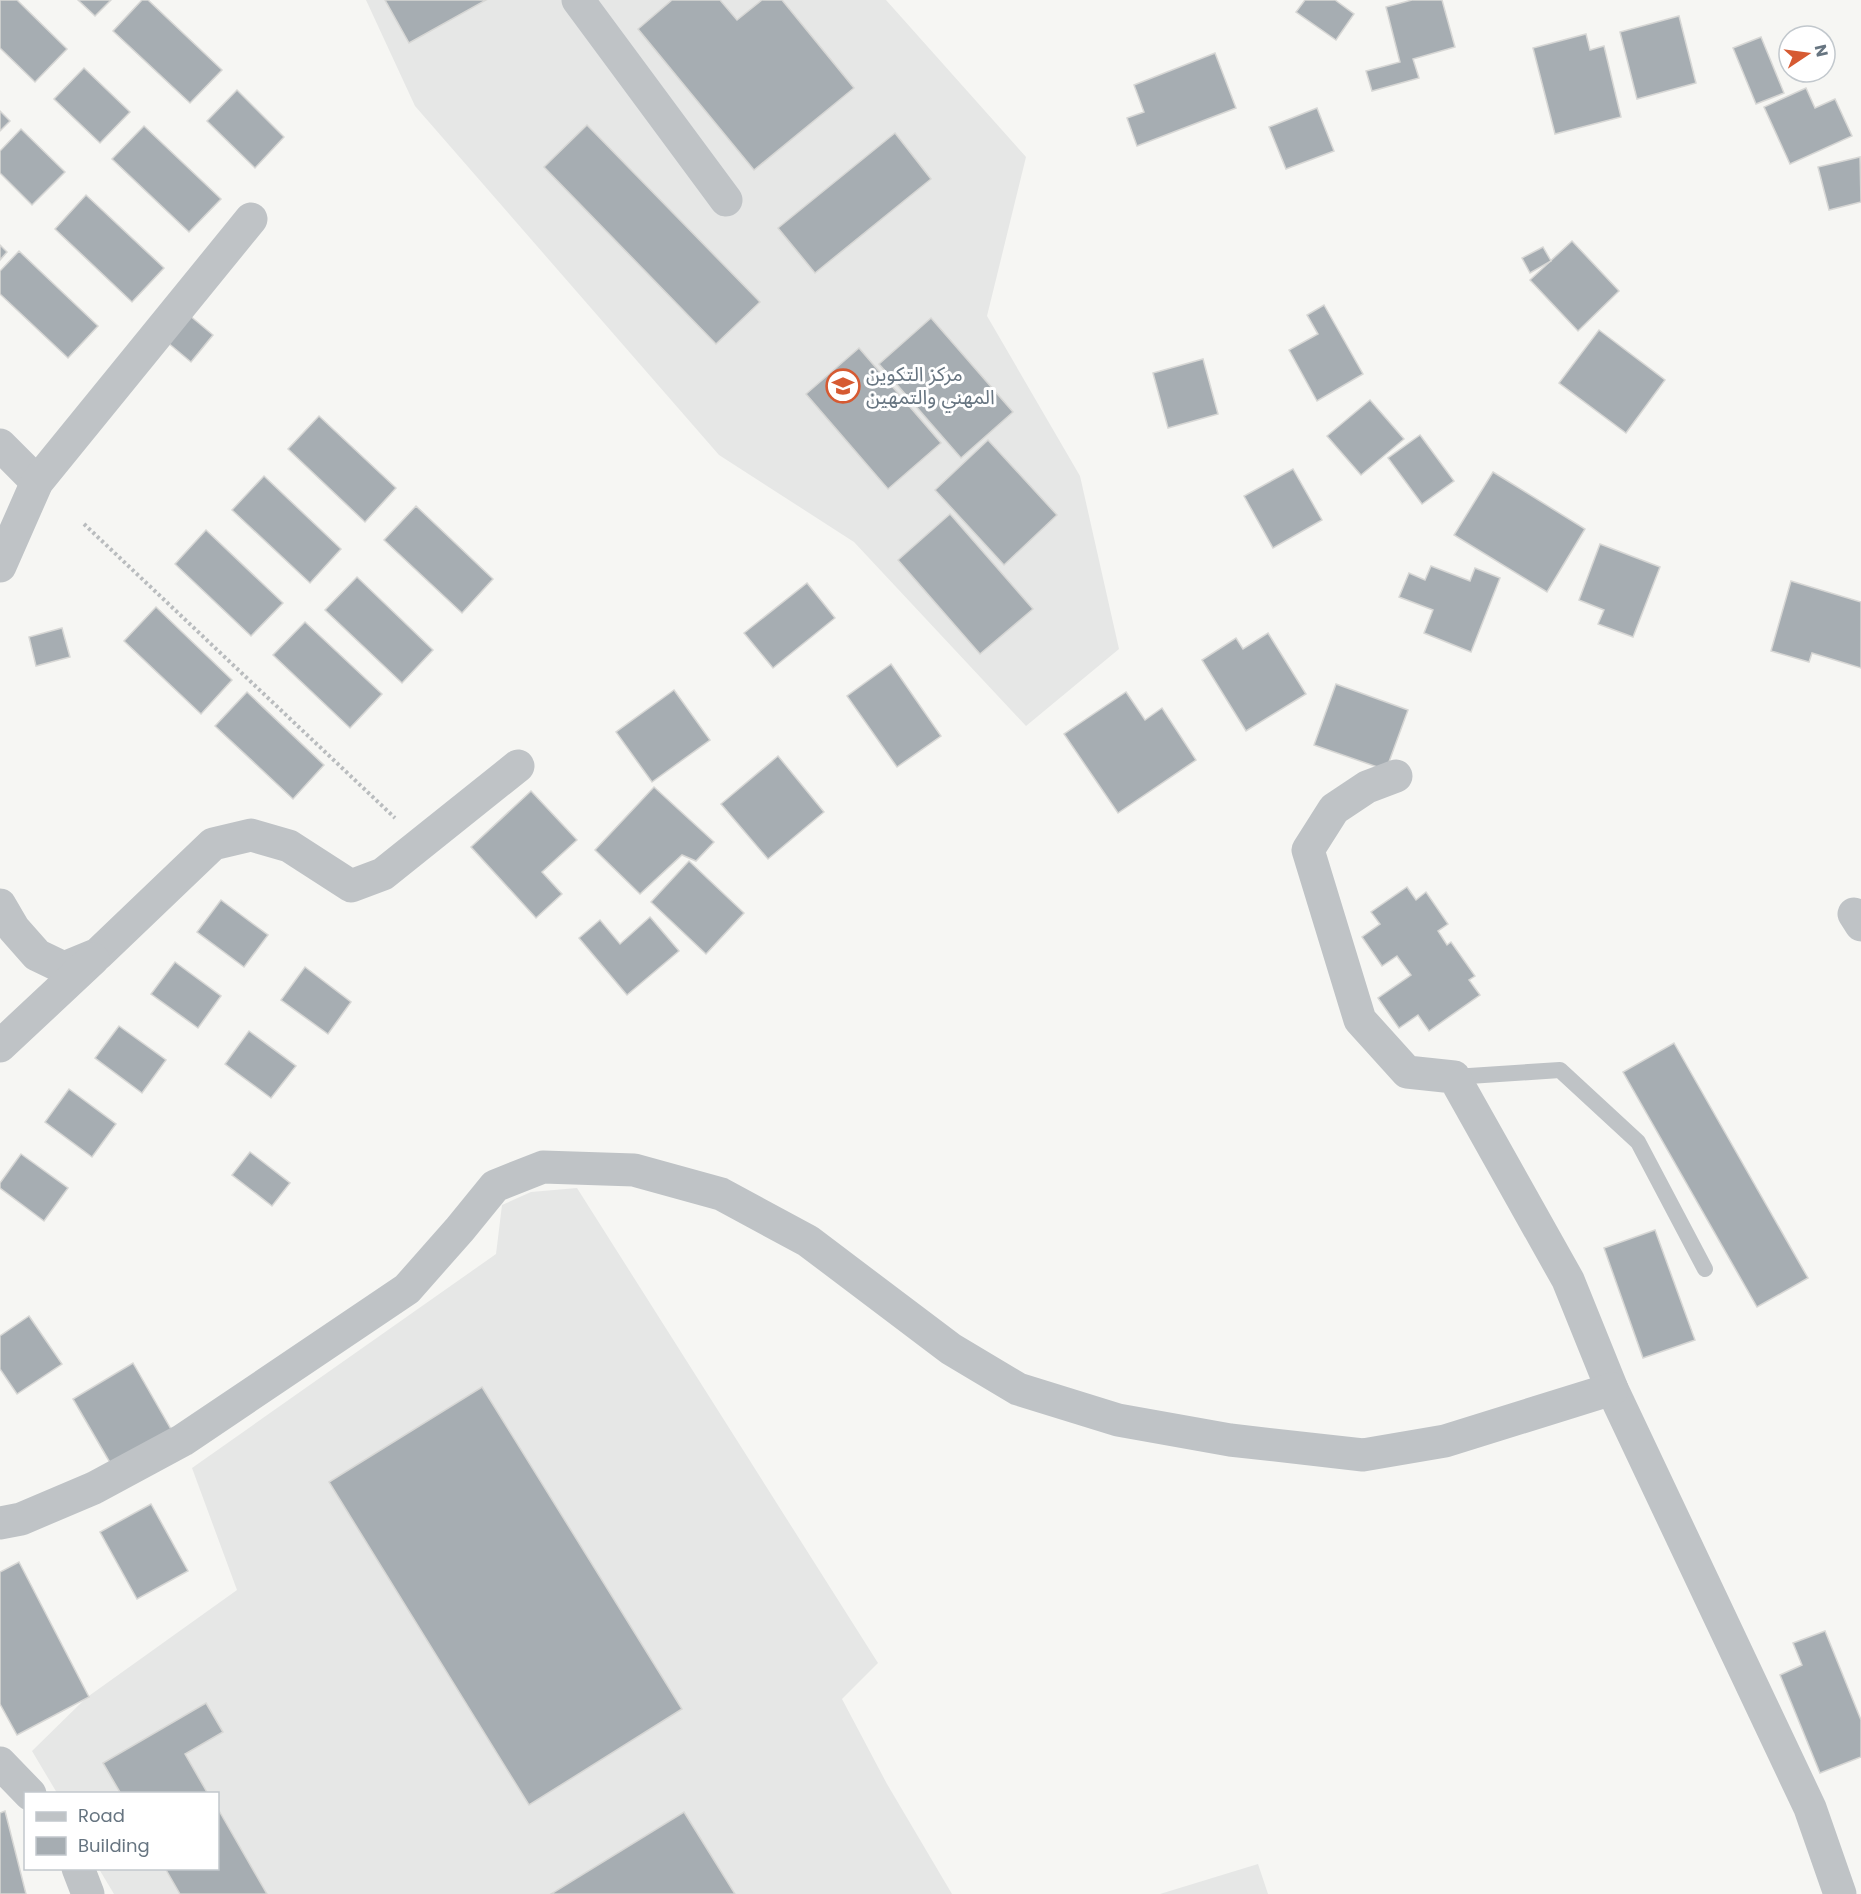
<svg xmlns="http://www.w3.org/2000/svg" width="1861" height="1894" font-family="Poppins,'Noto Sans Arabic',sans-serif">
  <rect width="100%" height="100%" fill="#f6f6f3"/>
  <g fill="#e6e7e6">
    <path d="M366,0h520l140,157 -39,159 93,160 39,173 -93,77 -172,-184 -135,-87 -304,-349z"/>
    <path d="M577,1188l301,475 -36,36 45,85 65,110h-838l-15,-25 119,-1v-74l-161,-1 -25,-42 54,-53 151,-108 -45,-122 304,-214 6,-49 29,-13z"/>
    <path d="M1258,1864l10,30h-108z"/>
  </g>
  <g fill="#a6adb2" stroke="#d7d7d5" stroke-width="1.5">
    <path d="M0,0h17l50,49 -32,33 -35,-34z"/>
    <path d="M78,0h33l-16,16z"/>
    <path d="M142,0h6l74,70 -32,33 -77,-72z"/>
    <path d="M385,0h101l-77,43z"/>
    <path d="M672,0h48l17,20 25,-20h20l72,88 -100,82 -116,-141z"/>
    <path d="M1305,0h30l19,14 -18,26 -40,-28z"/>
    <path d="M1412,0h30l13,47 -42,12 6,19 -47,13 -6,-20 34,-9 -14,-55z"/>
    <path d="M1679,16l17,67 -59,16 -17,-67z"/>
    <path d="M1586,34l4,16 14,-4 17,71 -66,17 -22,-86z"/>
    <path d="M1761,37l23,56 -28,11 -23,-56z"/>
    <path d="M1215,53l21,55 -99,38 -10,-28 17,-6 -10,-27z"/>
    <path d="M84,68l46,44 -30,31 -46,-44z"/>
    <path d="M1806,88l9,20 20,-9 17,37 -62,28 -26,-57z"/>
    <path d="M237,90l47,47 -29,31 -48,-47z"/>
    <path d="M1317,108l17,43 -48,18 -17,-42z"/>
    <path d="M0,111l10,10 -10,10z"/>
    <path d="M587,125l173,177 -44,42 -172,-177z"/>
    <path d="M144,126l77,73 -32,33 -77,-73z"/>
    <path d="M21,129l44,43 -33,33 -32,-32v-22z"/>
    <path d="M895,133l36,46 -116,94 -37,-45z"/>
    <path d="M1860,157l1,45 -32,8 -11,-43z"/>
    <path d="M86,195l78,73 -32,34 -77,-73z"/>
    <path d="M1572,241l47,50 -41,40 -48,-51z"/>
    <path d="M0,245l7,7 -7,8z"/>
    <path d="M1543,247l8,14 -21,12 -8,-15z"/>
    <path d="M19,251l79,75 -30,32 -68,-64v-23z"/>
    <path d="M1324,305l39,69 -46,27 -28,-51 29,-16 -11,-19z"/>
    <path d="M189,315l24,20 -22,27 -24,-20z"/>
    <path d="M931,318l82,94 -52,46 -82,-94z"/>
    <path d="M1599,330l66,50 -39,53 -67,-50z"/>
    <path d="M859,348l82,95 -53,46 -82,-95z"/>
    <path d="M1203,359l15,55 -50,14 -15,-55z"/>
    <path d="M1370,400l34,39 -43,36 -34,-39z"/>
    <path d="M319,416l77,72 -31,34 -77,-73z"/>
    <path d="M1420,435l34,46 -32,23 -34,-46z"/>
    <path d="M988,440l69,75 -53,50 -69,-75z"/>
    <path d="M1293,469l29,51 -49,28 -29,-52z"/>
    <path d="M1493,472l92,57 -38,63 -93,-57z"/>
    <path d="M264,476l77,73 -31,34 -78,-73z"/>
    <path d="M416,506l77,73 -31,34 -78,-73z"/>
    <path d="M950,514l83,95 -53,45 -82,-94z"/>
    <path d="M206,530l77,73 -32,33 -76,-72z"/>
    <path d="M1600,544l60,23 -27,70 -35,-13 6,-14 -25,-10z"/>
    <path d="M1431,566l39,15 5,-13 25,10 -29,74 -47,-19 9,-23 -34,-13 10,-24 16,7z"/>
    <path d="M357,577l76,73 -31,33 -77,-73z"/>
    <path d="M1791,581l70,21v66l-49,-15 -3,9 -38,-11z"/>
    <path d="M807,583l28,35 -62,50 -29,-35z"/>
    <path d="M156,607l76,73 -31,34 -77,-73z"/>
    <path d="M305,622l77,72 -32,34 -77,-73z"/>
    <path d="M62,628l8,29 -34,9 -7,-29z"/>
    <path d="M1268,633l38,61 -60,37 -44,-71 34,-22 7,11z"/>
    <path d="M891,664l50,72 -44,31 -50,-71z"/>
    <path d="M1336,684l72,26 -22,60 -72,-25z"/>
    <path d="M674,690l36,50 -58,42 -36,-50z"/>
    <path d="M247,692l77,73 -31,34 -78,-73z"/>
    <path d="M1126,692l19,28 17,-12 34,52 -78,53 -54,-79z"/>
    <path d="M778,756l46,56 -56,47 -47,-55z"/>
    <path d="M654,787l60,55 -18,19 -14,-6 -42,39 -45,-44z"/>
    <path d="M531,791l46,49 -35,32 20,22 -26,24 -65,-71z"/>
    <path d="M689,861l55,52 -38,41 -55,-52z"/>
    <path d="M1407,887l9,13 10,-8 22,32 -10,7 9,14 4,-3 24,34 -6,4 11,15 -51,36 -11,-16 -19,13 -21,-30 33,-23 -14,-19 -15,10 -20,-29 18,-13 -9,-12z"/>
    <path d="M221,900l47,35 -24,32 -47,-35z"/>
    <path d="M650,917l29,34 -52,44 -48,-57 21,-18 20,24z"/>
    <path d="M175,962l46,34 -23,32 -47,-34z"/>
    <path d="M305,967l46,35 -23,32 -47,-34z"/>
    <path d="M119,1026l47,34 -24,33 -47,-35z"/>
    <path d="M249,1031l47,35 -25,32 -46,-34z"/>
    <path d="M1674,1043l134,235 -51,29 -134,-235z"/>
    <path d="M69,1089l47,35 -24,33 -47,-35z"/>
    <path d="M250,1152l40,31 -18,23 -40,-31z"/>
    <path d="M21,1154l47,34 -24,33 -44,-33v-5z"/>
    <path d="M1655,1230l40,110 -52,18 -39,-110z"/>
    <path d="M29,1316l33,48 -45,30 -17,-25v-33z"/>
    <path d="M133,1363l39,68 -60,35 -39,-67z"/>
    <path d="M482,1387l200,322 -153,96 -200,-323z"/>
    <path d="M151,1504l37,67 -51,28 -37,-67z"/>
    <path d="M19,1562l70,135 -72,38 -17,-31v-132z"/>
    <path d="M1825,1631l36,89v37l-41,16 -40,-98 22,-10 -9,-22z"/>
    <path d="M206,1703l17,29 -38,22 23,40h-87l-18,-31z"/>
    <path d="M218,1809l49,85h-87l-15,-26h53z"/>
    <path d="M5,1811l21,83h-26v-81z"/>
    <path d="M684,1812l51,82h-184z"/>
  </g>
  <g fill="none" stroke-linecap="round" stroke-linejoin="round">
    <path stroke="#b9bcbe" stroke-width="4" stroke-dasharray="3 3" stroke-linecap="butt" d="M84,524l311,294"/>
    <path stroke="#bfc3c6" stroke-width="16" d="M1454,1077l106,-7 78,72 67,127"/>
    <g stroke="#bfc3c6" stroke-width="33">
      <path d="M578,0l148,200"/>
      <path d="M0,445l37,37"/>
      <path d="M0,566l37,-84 214,-263"/>
      <path d="M1396,776l-29,11 -33,22 -26,41 52,170 47,52 47,5 114,203 44,109 198,419 30,86"/>
      <path d="M0,905l14,24 23,26 27,13 34,-14 115,-110 38,-9 38,11 62,40 32,-12 135,-108"/>
      <path d="M1854,914l7,11"/>
      <path d="M0,1046l93,-87"/>
      <path d="M0,1523l21,-4 73,-31 89,-48 224,-151 53,-60 35,-43 48,-19 91,3 87,24 87,47 143,108 67,40 100,31 112,20 133,15 82,-14 167,-52"/>
      <path d="M0,1763l30,31"/>
      <path d="M78,1868l10,26"/>
    </g>
  </g>
  <defs>
    <symbol id="university-ring" viewBox="-11 -11 22 22"><circle r="9.5" fill="#fff" stroke="#d65a32" stroke-width="1.5"/><path d="M0-5L7-2L0 1L-7-2ZM-4 1L0 2.5L4 1V4Q0 6-4 4Z" fill="#d65a32"/></symbol>
  </defs>
  <g fill-rule="evenodd">
    <use href="#university-ring" x="824" y="367" width="38" height="38"/>
  </g>
  <g text-anchor="middle" dominant-baseline="central" stroke-width="6" stroke-linejoin="round" paint-order="stroke">
    <g font-size="20" fill="#677581" stroke="#fff" text-anchor="start">
      <text x="866" y="374">مركز التكوين<tspan x="866" dy="23">المهني والتمهين</tspan></text>
    </g>
  </g>
  <rect x="24" y="1792" width="195" height="78" fill="#ffffff" stroke="#c2c8cd" stroke-width="1.5"/>
  <rect x="36" y="1812" width="30" height="9" fill="#bfc3c6" stroke="#c2c8cd" stroke-width="1.5"/>
  <text x="78" y="1822" font-size="18" fill="#677581">Road</text>
  <rect x="36" y="1837" width="30" height="18" fill="#a6adb2" stroke="#c2c8cd" stroke-width="1.5"/>
  <text x="78" y="1852" font-size="18" fill="#677581">Building</text>
  <g transform="translate(1807 54) rotate(77)"><circle r="28" fill="#ffffff" stroke="#c2c8cd" stroke-width="1.5"/>
  <path d="M0-4.5L10 22L0 15L-10 22Z" fill="#d65a32"/>
  <text y="-9" font-size="16" font-weight="bold" text-anchor="middle" fill="#677581">N</text>
  </g>
</svg>
